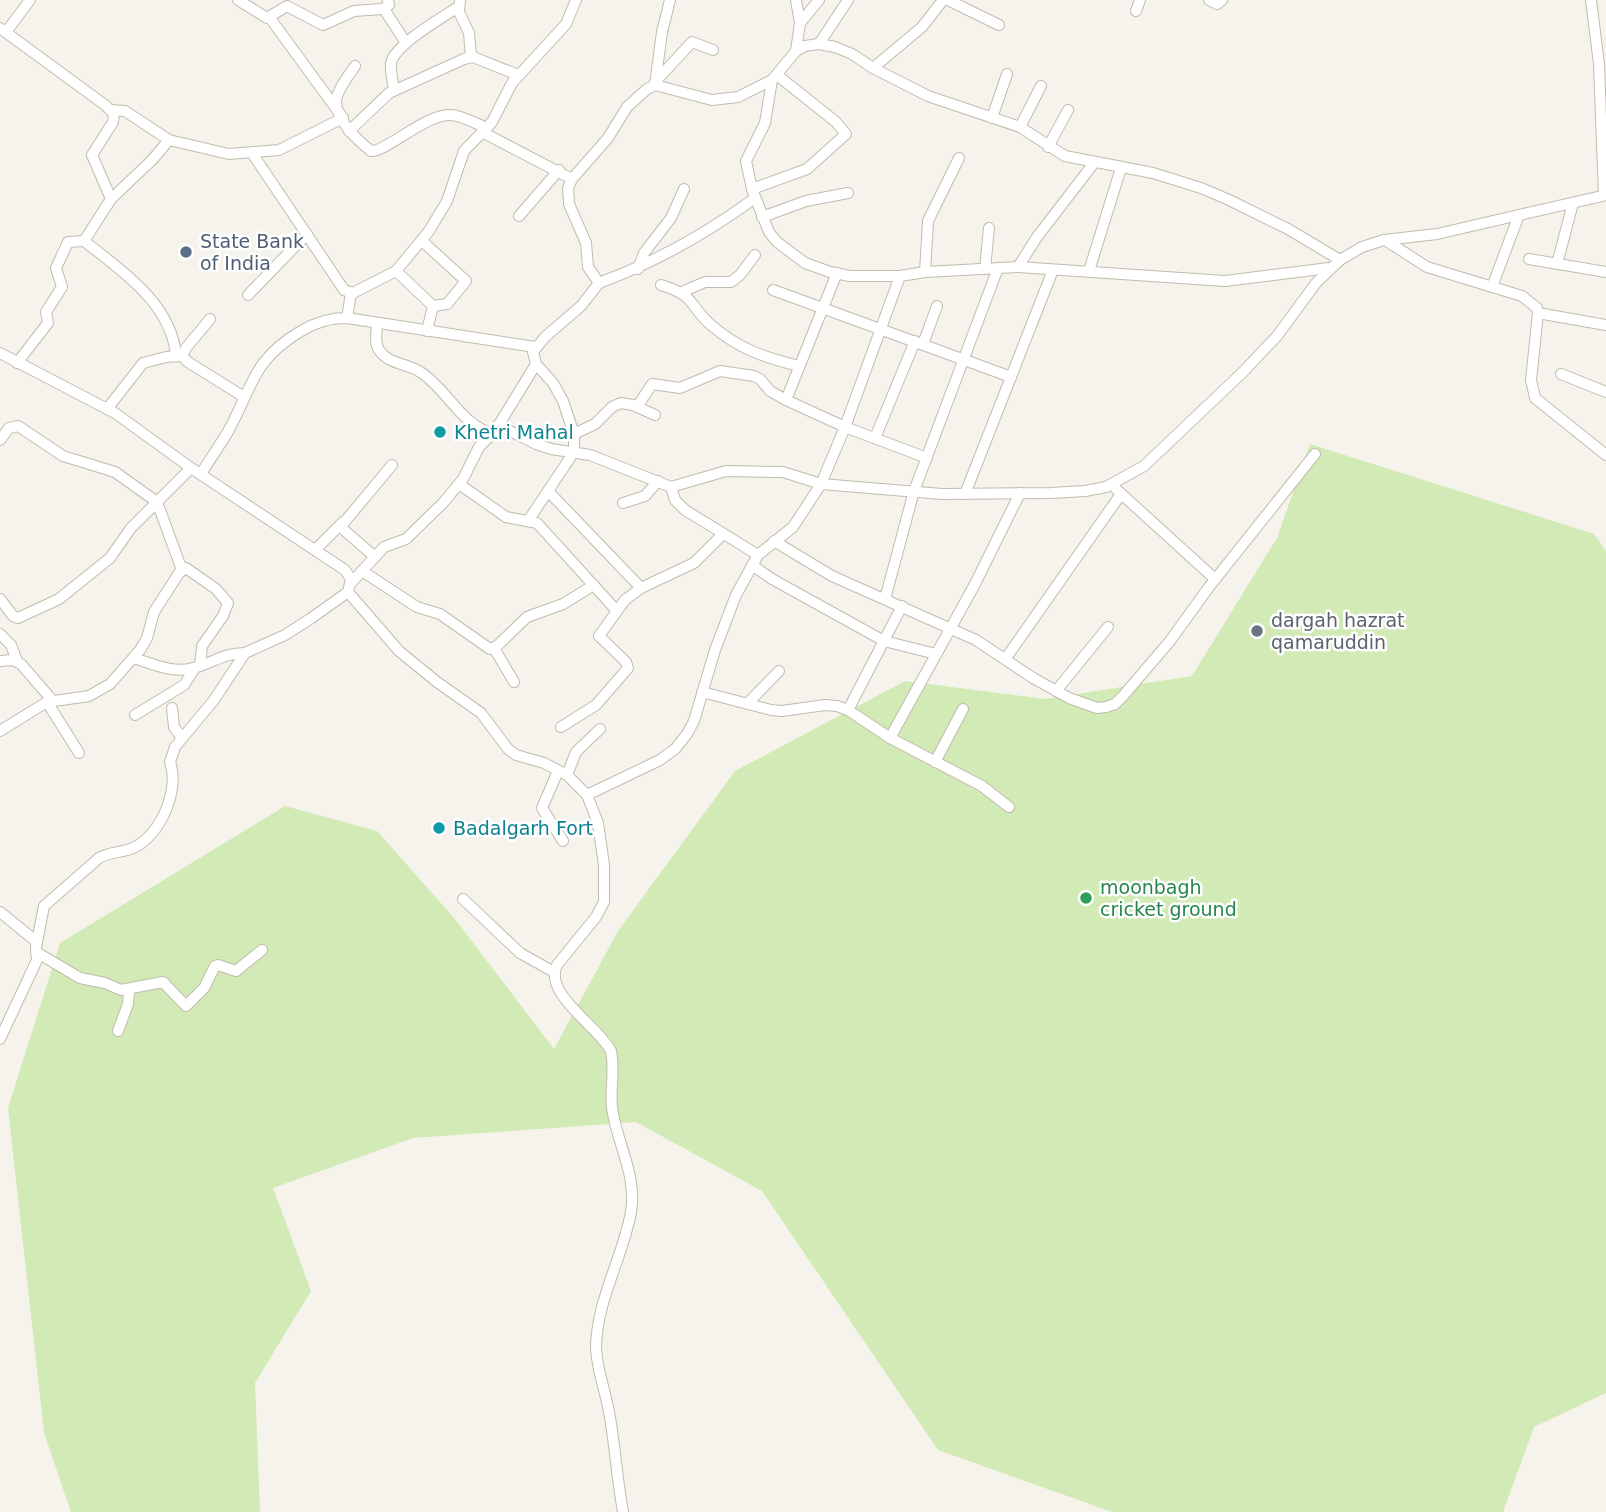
<svg xmlns="http://www.w3.org/2000/svg" width="1606" height="1512" font-family="'DejaVu Sans',sans-serif">
  <rect width="100%" height="100%" fill="#f6f3ec"/>
  <path fill="#d2eab5" d="M1310,444l284,90 12,17v842l-72,34 -31,85h-391l-174,-62 -176,-259 -126,-69 -223,16 -140,50 38,103 -56,92 5,129h-189l-27,-79 -36,-325 52,-165 225,-137 92,25 78,88 99,130 64,-118 117,-160 170,-90 140,18 147,-23 85,-138z"/>
  <g fill="none" stroke-linecap="round" stroke-linejoin="round">
    <defs>
      <g id="minor">
        <path d="M238,0l29,18 20,-12 36,19 31,-14 28,-2 7,-4 -1,-5"/>
        <path d="M460,0l-1,12 10,21 2,24"/>
        <path d="M948,0l51,25"/>
        <path d="M1209,0l8,4 5,-4"/>
        <path d="M1591,0l8,64 5,131"/>
        <path d="M384,9l22,34"/>
        <path d="M1136,11l4,-11"/>
        <path d="M800,23l19,-23"/>
        <path d="M0,28l105,77 9,9 -1,8 -21,33 19,44"/>
        <path d="M6,32l24,-32"/>
        <path d="M819,44l29,-44"/>
        <path d="M796,51l4,-28 -4,-23"/>
        <path d="M355,66c-6,9 -18,24 -19,35 0,19 21,39 35,50 13,2 55,-37 79,-36 12,0 26,9 37,13"/>
        <path d="M873,68l49,-41 21,-27"/>
        <path d="M772,80l-7,43 -19,38 6,28 17,43 8,10 28,21 25,9 20,4h50l25,-4 93,-5 207,14 104,-13"/>
        <path d="M655,82l37,-40 21,8"/>
        <path d="M655,85l7,-53 8,-32"/>
        <path d="M394,90c-1,-8 -4,-19 -3,-27 4,-19 51,-45 67,-56"/>
        <path d="M110,110l15,1 44,29 60,14 50,-4 64,-32 -73,-100"/>
        <path d="M992,118l15,-44"/>
        <path d="M1020,127l21,-41"/>
        <path d="M349,131l40,-38 75,-34 9,-2 45,18"/>
        <path d="M482,132l90,47"/>
        <path d="M1048,147l20,-37"/>
        <path d="M252,153l92,137 9,3 43,-22 33,-40 18,-30 17,-50 28,-29 20,-39 54,-59 10,-24"/>
        <path d="M752,189l55,-20 39,-35 -10,-12 -59,-47"/>
        <path d="M519,216l40,-46"/>
        <path d="M762,217l44,-16 42,-8"/>
        <path d="M1385,240l42,27 95,29 15,12 1,5 -7,67 4,18 71,57"/>
        <path d="M84,241c37,29 88,63 92,115"/>
        <path d="M1529,259l77,13"/>
        <path d="M1557,264l16,-61"/>
        <path d="M1018,267l19,-30 57,-74"/>
        <path d="M638,269l6,-16 27,-35 13,-29"/>
        <path d="M985,269l4,-41"/>
        <path d="M396,271l37,35 14,-2 19,-23 -44,-40"/>
        <path d="M1089,271l32,-103"/>
        <path d="M925,272l3,-51 31,-63"/>
        <path d="M599,283c57,-21 107,-49 156,-85"/>
        <path d="M661,285c36,11 27,20 50,40 28,24 52,32 88,41"/>
        <path d="M1492,287l27,-72"/>
        <path d="M773,290l238,87"/>
        <path d="M682,292l23,-10h26l9,-7 15,-20"/>
        <path d="M248,295l59,-61"/>
        <path d="M1538,313l68,12"/>
        <path d="M347,318l4,-25"/>
        <path d="M210,319l-24,29 -4,8 6,6 56,35"/>
        <path d="M377,323c0,8 -3,20 2,27 10,15 29,13 43,23 26,18 38,50 70,61"/>
        <path d="M427,331l6,-25"/>
        <path d="M923,344l14,-38"/>
        <path d="M0,353l115,60 76,55 154,102 6,9 -3,13 -38,27 -25,16 -40,18 -31,47 -30,36 -9,11 -5,15c10,27 -9,72 -35,85 -11,6 -24,4 -36,11l-55,48 -8,41 1,13 -37,79"/>
        <path d="M17,363l31,-40 -2,-11 16,-25 -6,-19 12,-26 16,-1 27,-42 41,-39 17,-20"/>
        <path d="M1561,374l45,18"/>
        <path d="M786,400l51,-127"/>
        <path d="M637,407l15,-23 28,4 40,-17 34,5 6,3 10,12 16,9 59,27 82,31"/>
        <path d="M107,409l36,-46 23,-6 16,-1"/>
        <path d="M498,425l38,19 15,5 39,6 81,32 55,-16 57,1 38,12 121,10 109,-1 34,-2 21,-4 38,-21 99,-94 34,-36 39,-53 24,-23 22,-13 22,-7 53,-6 169,-39"/>
        <path d="M574,434l21,-10 17,-17 9,-4 12,2 22,10"/>
        <path d="M875,438l40,-97"/>
        <path d="M0,440l9,-12 9,-2 45,30 52,16 42,30 25,68"/>
        <path d="M201,474c9,-15 20,-30 29,-46 23,-44 24,-69 71,-97 15,-9 28,-13 46,-13l188,29"/>
        <path d="M459,484l47,33 31,6 80,88"/>
        <path d="M671,487l4,13 10,10 73,45"/>
        <path d="M1116,489l99,90"/>
        <path d="M548,491l93,97"/>
        <path d="M965,494l88,-224"/>
        <path d="M623,503l22,-7 13,-15"/>
        <path d="M528,521l46,-69v-18l-11,-33 -10,-18 -17,-19 -3,-12 12,-15 36,-31 18,-23 -11,-16 -2,-24 -17,-39 -1,-16 4,-9 36,-41 19,-31 20,-18 8,-4 57,15 26,-3 34,-17 24,-29 9,-5 14,-2 16,3 17,7 21,14 55,28 92,31 45,29 88,17 48,15 26,11 61,30 52,31"/>
        <path d="M774,541l58,35 144,64 57,38 36,20 28,10 9,-1 9,-3 8,-8 47,-55 39,-54 106,-133"/>
        <path d="M315,550l28,-28"/>
        <path d="M375,557l-31,-27 -2,-5 50,-60"/>
        <path d="M752,565l20,14 112,62 52,13"/>
        <path d="M362,571l55,36 23,7 50,35 7,-3 30,-29 36,-13 31,-19"/>
        <path d="M351,583l33,-36 22,-8 37,-36 20,-24 16,-32 16,-16 41,-67"/>
        <path d="M348,592l51,59 38,31 44,31 27,36 8,6 28,8 23,12 20,20 11,28 6,42v37l-8,15 -39,48c-14,29 41,61 54,86 4,19 -1,38 1,57 5,36 25,66 19,104 -8,45 -33,85 -35,133 0,23 9,44 13,67 6,33 8,67 14,100"/>
        <path d="M0,599l13,17 5,2 41,-19 51,-41 21,-30 60,-60"/>
        <path d="M885,599l29,-108 84,-223"/>
        <path d="M0,634l11,11 6,16"/>
        <path d="M494,648l20,34"/>
        <path d="M134,658c19,6 40,16 59,10 21,-5 29,-15 52,-15"/>
        <path d="M1006,658l115,-164"/>
        <path d="M0,661l12,-1 9,4 31,36"/>
        <path d="M1056,691l52,-64"/>
        <path d="M702,692l69,18 11,1 43,-6 12,1 11,4 42,28 92,48 27,21"/>
        <path d="M47,702l32,51"/>
        <path d="M747,704l32,-33"/>
        <path d="M172,708l2,19 8,11"/>
        <path d="M848,710l54,-104"/>
        <path d="M135,715l49,-30 11,-17"/>
        <path d="M561,727l35,-22 32,-37 -2,-6 -27,-26 26,-36 16,-12 53,-25 29,-29"/>
        <path d="M0,731l47,-29 42,-6 21,-12 30,-34 7,-12 7,-26 25,-39 7,-5 30,21 12,14 -5,13 -21,30 -2,20"/>
        <path d="M890,738l85,-154 45,-91"/>
        <path d="M935,762l28,-53"/>
        <path d="M558,771l-16,37 21,33"/>
        <path d="M567,775l9,-23 24,-23"/>
        <path d="M587,795l73,-35 15,-11 12,-15 7,-13 21,-71 21,-55 22,-40 35,-28 28,-43 24,-57 55,-151"/>
        <path d="M463,899l57,54 34,19"/>
        <path d="M0,912l37,30"/>
        <path d="M36,952l44,26 25,5 16,7 42,-8 23,24 18,-18 11,-22 3,-1 18,6 26,-21"/>
        <path d="M118,1031l10,-27 1,-13"/>
      </g>
    </defs>
    <use href="#minor" stroke="#c2bbae" stroke-width="12"/>
    <use href="#minor" stroke="#fff" stroke-width="10"/>
  </g>
  <circle fill="#5c6f8a" stroke="#fff" stroke-width="2.5" cx="186" cy="252" r="7"/>
  <g fill="#0f9aa8" stroke="#fff" stroke-width="2.5">
    <circle cx="440" cy="432" r="7"/>
    <circle cx="439" cy="828" r="7"/>
  </g>
  <circle fill="#6b7280" stroke="#fff" stroke-width="2.5" cx="1257" cy="631" r="7"/>
  <circle fill="#2e9e5b" stroke="#fff" stroke-width="2.5" cx="1086" cy="898" r="7"/>
  <g text-anchor="middle" dominant-baseline="central" stroke-width="5" stroke-linejoin="round" paint-order="stroke">
    <g font-size="19" fill="#4e5e75" stroke="#fff" text-anchor="start">
      <text x="200" y="241">State Bank<tspan x="200" dy="22">of India</tspan></text>
    </g>
    <g font-size="19" fill="#0d838f" stroke="#fff" text-anchor="start">
      <text x="454" y="432">Khetri Mahal</text>
      <text x="453" y="828">Badalgarh Fort</text>
    </g>
    <g font-size="19" fill="#5b616d" stroke="#fff" text-anchor="start">
      <text x="1271" y="620">dargah hazrat<tspan x="1271" dy="22">qamaruddin</tspan></text>
    </g>
    <g font-size="19" fill="#27864d" stroke="#fff" text-anchor="start">
      <text x="1100" y="887">moonbagh<tspan x="1100" dy="22">cricket ground</tspan></text>
    </g>
  </g>
</svg>
